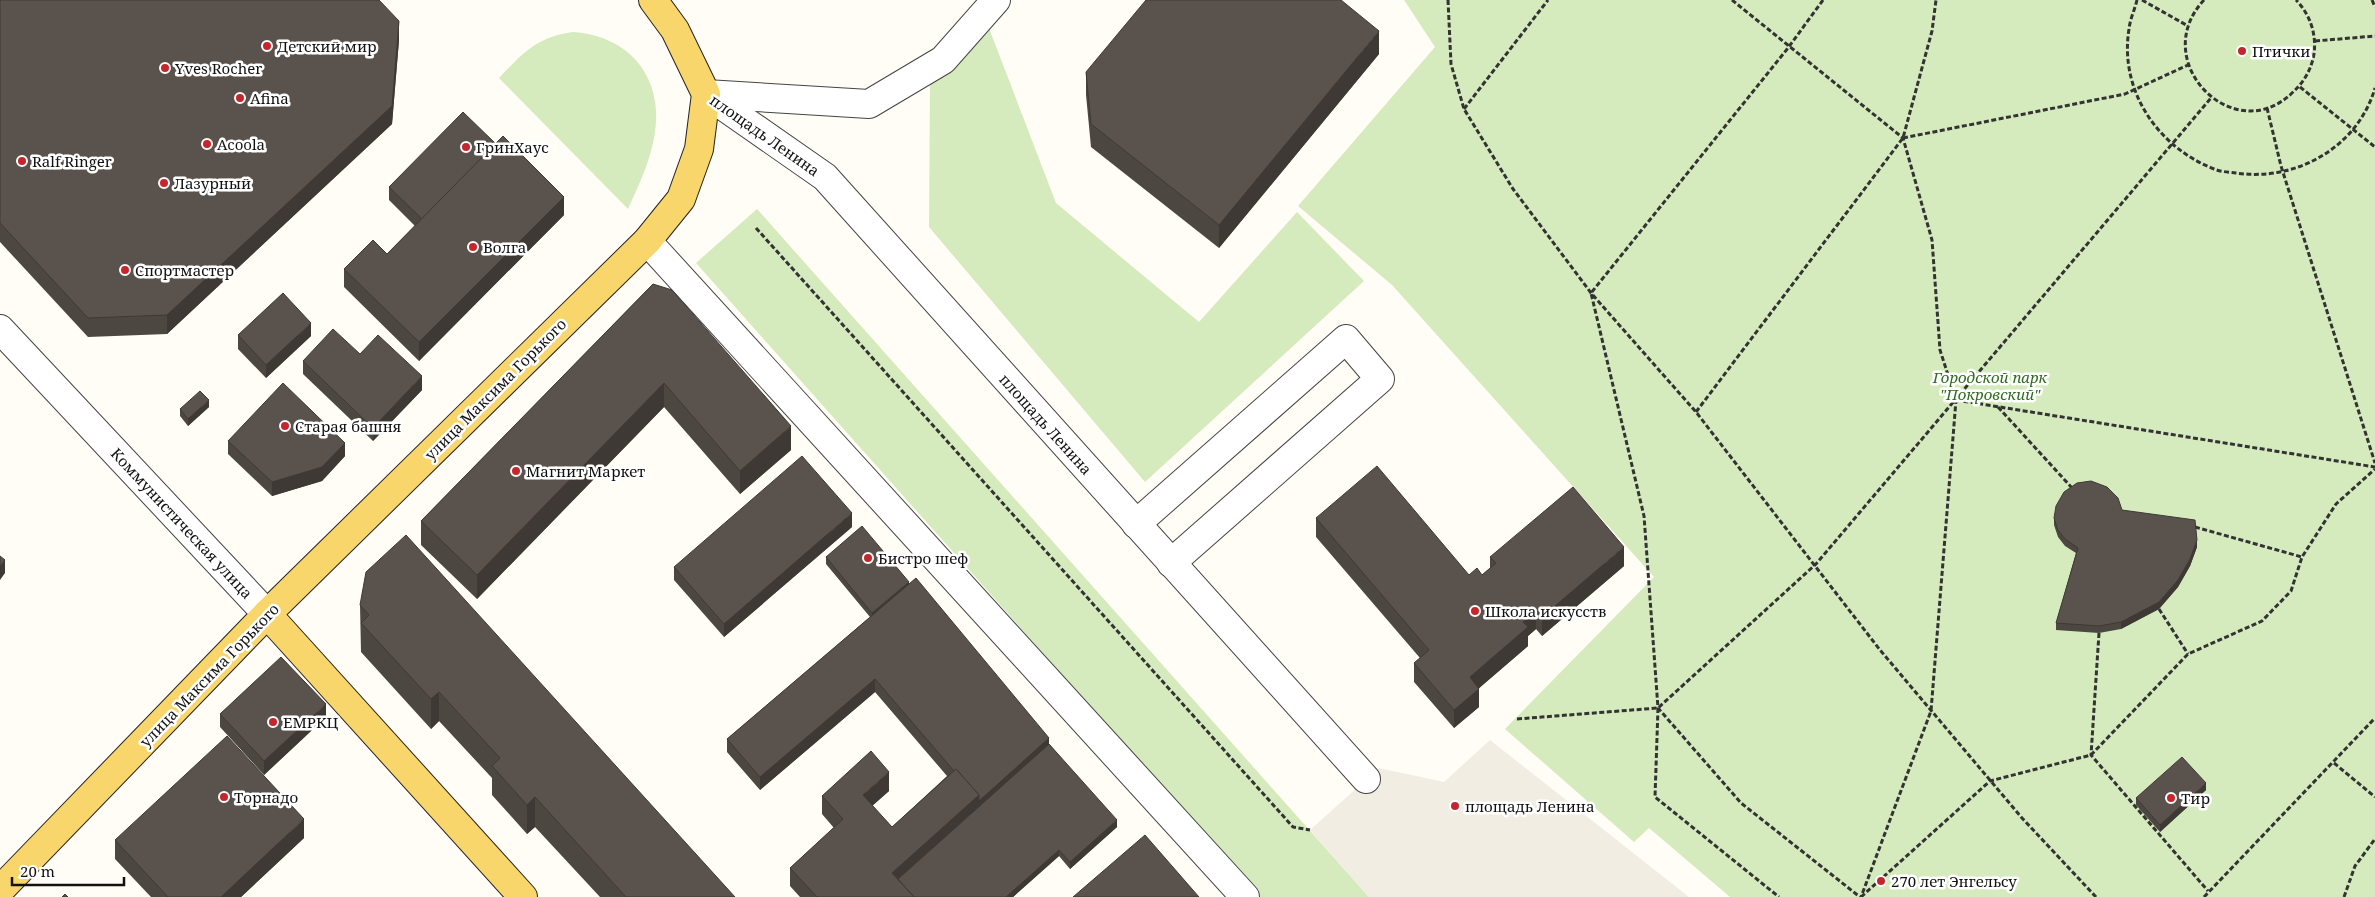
<svg xmlns="http://www.w3.org/2000/svg" width="2375" height="897" font-family="'Noto Serif',serif">
  <rect width="100%" height="100%" fill="#fffdf5"/>
  <g fill="#d5ebbd">
    <path d="M1404,0h971v897h-645l-81,-69 -15,14 -129,-113 149,-152 -262,-292 -94,-79 137,-159z"/>
    <path d="M987,23l69,180 143,119 98,-110 67,69 -219,201 -216,-255 1,-146z"/>
    <path d="M573,32c45,3 80,31 83,78 2,34 -14,69 -28,99l-129,-131c25,-26 38,-41 74,-46z"/>
    <path d="M757,209l612,688h-109l-564,-634z"/>
  </g>
  <path fill="#f1ede2" d="M1490,740l199,157h-320l-59,-67 69,-62 65,14z"/>
  <g fill="none" stroke-linecap="round" stroke-linejoin="round">
    <defs>
      <g id="minor">
        <path d="M706,94l119,83 541,602"/>
        <path d="M706,94l163,10 74,-44 53,-60"/>
        <path d="M647,241l598,656"/>
        <path d="M0,329l267,285"/>
        <path d="M1136,524l210,-185 34,40 -209,184"/>
      </g>
      <g id="major">
        <path d="M267,614l256,283"/>
        <path d="M0,890l267,-276 380,-373 34,-42 18,-50 7,-55 -31,-64 -22,-30"/>
      </g>
    </defs>
    <use href="#minor" stroke="#444" stroke-width="30"/>
    <use href="#major" stroke="#222" stroke-width="30"/>
    <g stroke="#333" stroke-width="3" stroke-dasharray="5 2.5" stroke-linecap="butt">
      <path d="M1448,0l3,64 13,45 49,80 78,104 105,119 184,238 142,168 74,79"/>
      <path d="M1732,0l171,138 29,102 8,110 16,50 -25,311 -70,186"/>
      <path d="M1823,0l-35,48 -197,245 53,223 14,192 83,95 119,94"/>
      <path d="M2137,0c-2,9 -7,19 -8,29 -10,62 29,118 85,140 7,3 15,3 22,4 60,9 122,-26 139,-85"/>
      <path d="M2142,0l46,26"/>
      <path d="M2204,0c-57,61 29,148 87,94 11,-10 18,-20 22,-35 5,-21 -2,-44 -17,-59"/>
      <path d="M2372,0l3,7"/>
      <path d="M2315,41l60,-5"/>
      <path d="M2300,87l75,60"/>
      <path d="M2267,108l14,58 94,297"/>
      <path d="M1464,109l84,-109"/>
      <path d="M1903,138l222,-44 63,-29"/>
      <path d="M756,228l537,599 17,3"/>
      <path d="M1956,400l419,67"/>
      <path d="M1998,407l75,82"/>
      <path d="M1696,412l207,-274 29,-107 4,-31"/>
      <path d="M2195,527l107,30"/>
      <path d="M2159,609l29,45"/>
      <path d="M2099,633l-8,122 117,136"/>
      <path d="M1658,708l-3,89 124,100"/>
      <path d="M1517,719l141,-11 158,-144 395,-466"/>
      <path d="M2334,763l41,34"/>
      <path d="M1861,897l129,-116 101,-26 97,-101 74,-33 29,-30 11,-34 34,-53 39,-35"/>
      <path d="M2204,897l171,-179"/>
      <path d="M2344,897l11,-31 20,-27"/>
    </g>
    <use href="#minor" stroke="#fff" stroke-width="28"/>
    <use href="#major" stroke="#f9d66b" stroke-width="28"/>
  </g>
  <g fill="#4d4742">
    <path d="M0,0l399,40 -7,84 -225,210 -79,3 -88,-95z"/>
    <path d="M1379,54l-160,194 -128,-101 -5,-52v-23z"/>
    <path d="M389,187l175,28 -145,146 -75,-74v-18l43,-15 28,-28 -26,-26z"/>
    <path d="M653,284l138,166 -51,44 -76,-87 -187,192 -56,-54v-24z"/>
    <path d="M238,335l73,1 -45,42 -28,-29z"/>
    <path d="M360,354l62,36 -49,51 -70,-67v-13z"/>
    <path d="M209,407l-21,19 -8,-10v-7z"/>
    <path d="M228,441l117,15 -23,25 -50,15 -44,-42z"/>
    <path d="M2122,510l75,37 -7,19 -12,21 -19,22 -38,20 -22,4 -43,-3v-7l20,-70 -11,-7 -7,-9 -4,-12v-7z"/>
    <path d="M1316,518l153,57h13l8,-7v-11l134,9 -82,70 -6,-7 -8,7v10l-49,42v19l-25,21 -40,-46v-19l6,-5 -104,-121z"/>
    <path d="M852,527l-128,110 -50,-57v-13z"/>
    <path d="M826,557l83,27 140,160 68,83 -47,42 -11,-13 -46,41h-213l-10,-11v-18l44,-40 -12,-14v-18l67,-5 -17,15 20,21 55,-51 -72,-84 -115,98 -33,-38v-13l143,-122 -44,-53z"/>
    <path d="M360,605l375,292h-135l-65,-70 -8,7 -35,-39v-17l-53,-57 -8,8 -70,-77z"/>
    <path d="M220,714l106,3 -62,58 -44,-48z"/>
    <path d="M2206,790l-46,42 -24,-27v-7z"/>
    <path d="M304,838l-63,59h-90l-36,-38v-19z"/>
  </g>
  <g fill="#3f3936">
    <path d="M399,21v19l-7,84 -225,210v-19z"/>
    <path d="M1379,31v23l-160,194v-23z"/>
    <path d="M564,197v18l-145,146v-19z"/>
    <path d="M311,323v13l-45,42v-13z"/>
    <path d="M422,376v14l-49,51v-13z"/>
    <path d="M664,383v24l-187,192v-24z"/>
    <path d="M209,400v7l-21,19v-7z"/>
    <path d="M791,426v24l-51,44v-23z"/>
    <path d="M345,443v13l-23,25 -50,15v-14z"/>
    <path d="M852,513v14l-128,110v-13z"/>
    <path d="M2197,540v7l-7,19 -12,21 -19,22 -38,20v-7z"/>
    <path d="M1624,547v19l-82,70v-19z"/>
    <path d="M5,560v13l-5,7v-14z"/>
    <path d="M909,582v7l-37,31v-7z"/>
    <path d="M1536,610v19l-8,7v10l-58,50v-19l53,-55z"/>
    <path d="M875,679v13l-115,98v-13z"/>
    <path d="M1479,689v18l-25,21v-18z"/>
    <path d="M439,692v29l-8,8v-30z"/>
    <path d="M326,704v13l-62,58v-14z"/>
    <path d="M1049,738v13l-154,137 -3,-15 87,-78z"/>
    <path d="M889,772v19l-26,23v-19z"/>
    <path d="M2206,783v7l-46,42v-7z"/>
    <path d="M535,797v30l-8,7v-29z"/>
    <path d="M304,819v19l-63,59h-20z"/>
    <path d="M1117,820v7l-47,42v-7z"/>
    <path d="M1059,850v6l-46,41h-7z"/>
  </g>
  <g fill="#5a524d" stroke="#3f3936">
    <path d="M0,0h379l20,21 -7,85 -225,209 -79,3 -88,-95z"/>
    <path d="M1146,0h195l38,31 -160,194 -128,-101 -5,-52z"/>
    <path d="M463,112l33,32 -74,75 -33,-32z"/>
    <path d="M503,136l61,61 -145,145 -75,-73 29,-29 14,14z"/>
    <path d="M653,284l19,6 119,136 -51,45 -76,-88 -187,192 -56,-54z"/>
    <path d="M283,293l28,30 -45,42 -28,-30z"/>
    <path d="M333,329l27,25 18,-19 44,41 -49,52 -70,-67z"/>
    <path d="M283,383l62,60 -23,24 -50,15 -44,-41z"/>
    <path d="M200,391l9,9 -21,19 -8,-10z"/>
    <path d="M802,456l50,57 -128,111 -50,-57z"/>
    <path d="M1377,466l92,109 8,-7 5,7 14,-12 -6,-6 83,-70 51,60 -82,70 -6,-7 -13,12 5,5 -58,50 9,12 -25,21 -40,-47 15,-13 -113,-132z"/>
    <path d="M2091,481l16,6 11,11 4,12 73,10 2,20 -7,19 -12,21 -19,22 -38,20 -22,4 -43,-3 22,-75 -13,-9 -7,-9 -4,-12 2,-12 8,-14 13,-9z"/>
    <path d="M862,526l47,56 -37,31 -46,-56z"/>
    <path d="M406,535l329,362h-109l-91,-100 -8,8 -35,-39 8,-8 -61,-66 -8,7 -70,-76 8,-8 -9,-10 6,-33z"/>
    <path d="M0,556l5,4 -5,6z"/>
    <path d="M916,578l133,160 -70,63v-6l-23,-26 -2,2 -79,-92 -115,98 -33,-38z"/>
    <path d="M281,657l45,47 -62,57 -44,-47z"/>
    <path d="M227,736l77,83 -83,78h-53l-53,-57z"/>
    <path d="M1049,744l68,76 -47,42 -11,-12 -53,47h-92l-16,-18z"/>
    <path d="M871,751l18,21 -26,23 29,32 64,-58 23,26 -87,78 22,24h-97l-27,-29 53,-49 -21,-23z"/>
    <path d="M2182,757l24,26 -46,42 -24,-27z"/>
    <path d="M1145,835l54,62h-126z"/>
    <path d="M65,894l3,3h-6z"/>
  </g>
  <g fill="#c4262e" stroke="#fff" stroke-width="2">
    <circle cx="267" cy="46" r="5"/>
    <circle cx="2242" cy="51" r="5"/>
    <circle cx="165" cy="68" r="5"/>
    <circle cx="240" cy="98" r="5"/>
    <circle cx="207" cy="144" r="5"/>
    <circle cx="466" cy="147" r="5"/>
    <circle cx="22" cy="161" r="5"/>
    <circle cx="164" cy="183" r="5"/>
    <circle cx="473" cy="247" r="5"/>
    <circle cx="125" cy="270" r="5"/>
    <circle cx="285" cy="426" r="5"/>
    <circle cx="516" cy="471" r="5"/>
    <circle cx="868" cy="558" r="5"/>
    <circle cx="1475" cy="611" r="5"/>
    <circle cx="273" cy="722" r="5"/>
    <circle cx="224" cy="797" r="5"/>
    <circle cx="2171" cy="798" r="5"/>
    <circle cx="1455" cy="806" r="5"/>
    <circle cx="1881" cy="881" r="5"/>
  </g>
  <g text-anchor="middle" dominant-baseline="central" stroke-width="5" stroke-linejoin="round" paint-order="stroke">
    <g font-size="15" fill="#111" stroke="#fff" text-anchor="start">
      <text x="277" y="46">Детский мир</text>
      <text x="2252" y="51">Птички</text>
      <text x="175" y="68">Yves Rocher</text>
      <text x="250" y="98">Afina</text>
      <text x="217" y="144">Acoola</text>
      <text x="476" y="147">ГринХаус</text>
      <text x="32" y="161">Ralf Ringer</text>
      <text x="174" y="183">Лазурный</text>
      <text x="483" y="247">Волга</text>
      <text x="135" y="270">Спортмастер</text>
      <text x="295" y="426">Старая башня</text>
      <text x="526" y="471">Магнит Маркет</text>
      <text x="878" y="558">Бистро шеф</text>
      <text x="1485" y="611">Школа искусств</text>
      <text x="283" y="722">ЕМРКЦ</text>
      <text x="234" y="797">Торнадо</text>
      <text x="2181" y="798">Тир</text>
      <text x="1465" y="806">площадь Ленина</text>
      <text x="1891" y="881">270 лет Энгельсу</text>
    </g>
    <g font-size="15" fill="#111" stroke="#fff">
      <text transform="translate(765 135) rotate(35)">площадь Ленина</text>
      <text transform="translate(495 389) rotate(-45)">улица Максима Горького</text>
      <text transform="translate(1046 424) rotate(48)">площадь Ленина</text>
      <text transform="translate(182 523) rotate(47)">Коммунистическая улица</text>
      <text transform="translate(209 675) rotate(-46)">улица Максима Горького</text>
    </g>
    <g font-size="15" font-style="italic" fill="#2f6b1f" stroke="#fff">
      <text x="1990" y="377">Городской парк<tspan x="1990" dy="17">"Покровский"</tspan></text>
    </g>
  </g>
  <path d="M12 877v8h112v-8" fill="none" stroke="#111111" stroke-width="2.5"/>
  <text x="20" y="877" font-size="15" fill="#111111" stroke="#ffffff" stroke-width="4" paint-order="stroke">20 m</text>
</svg>
